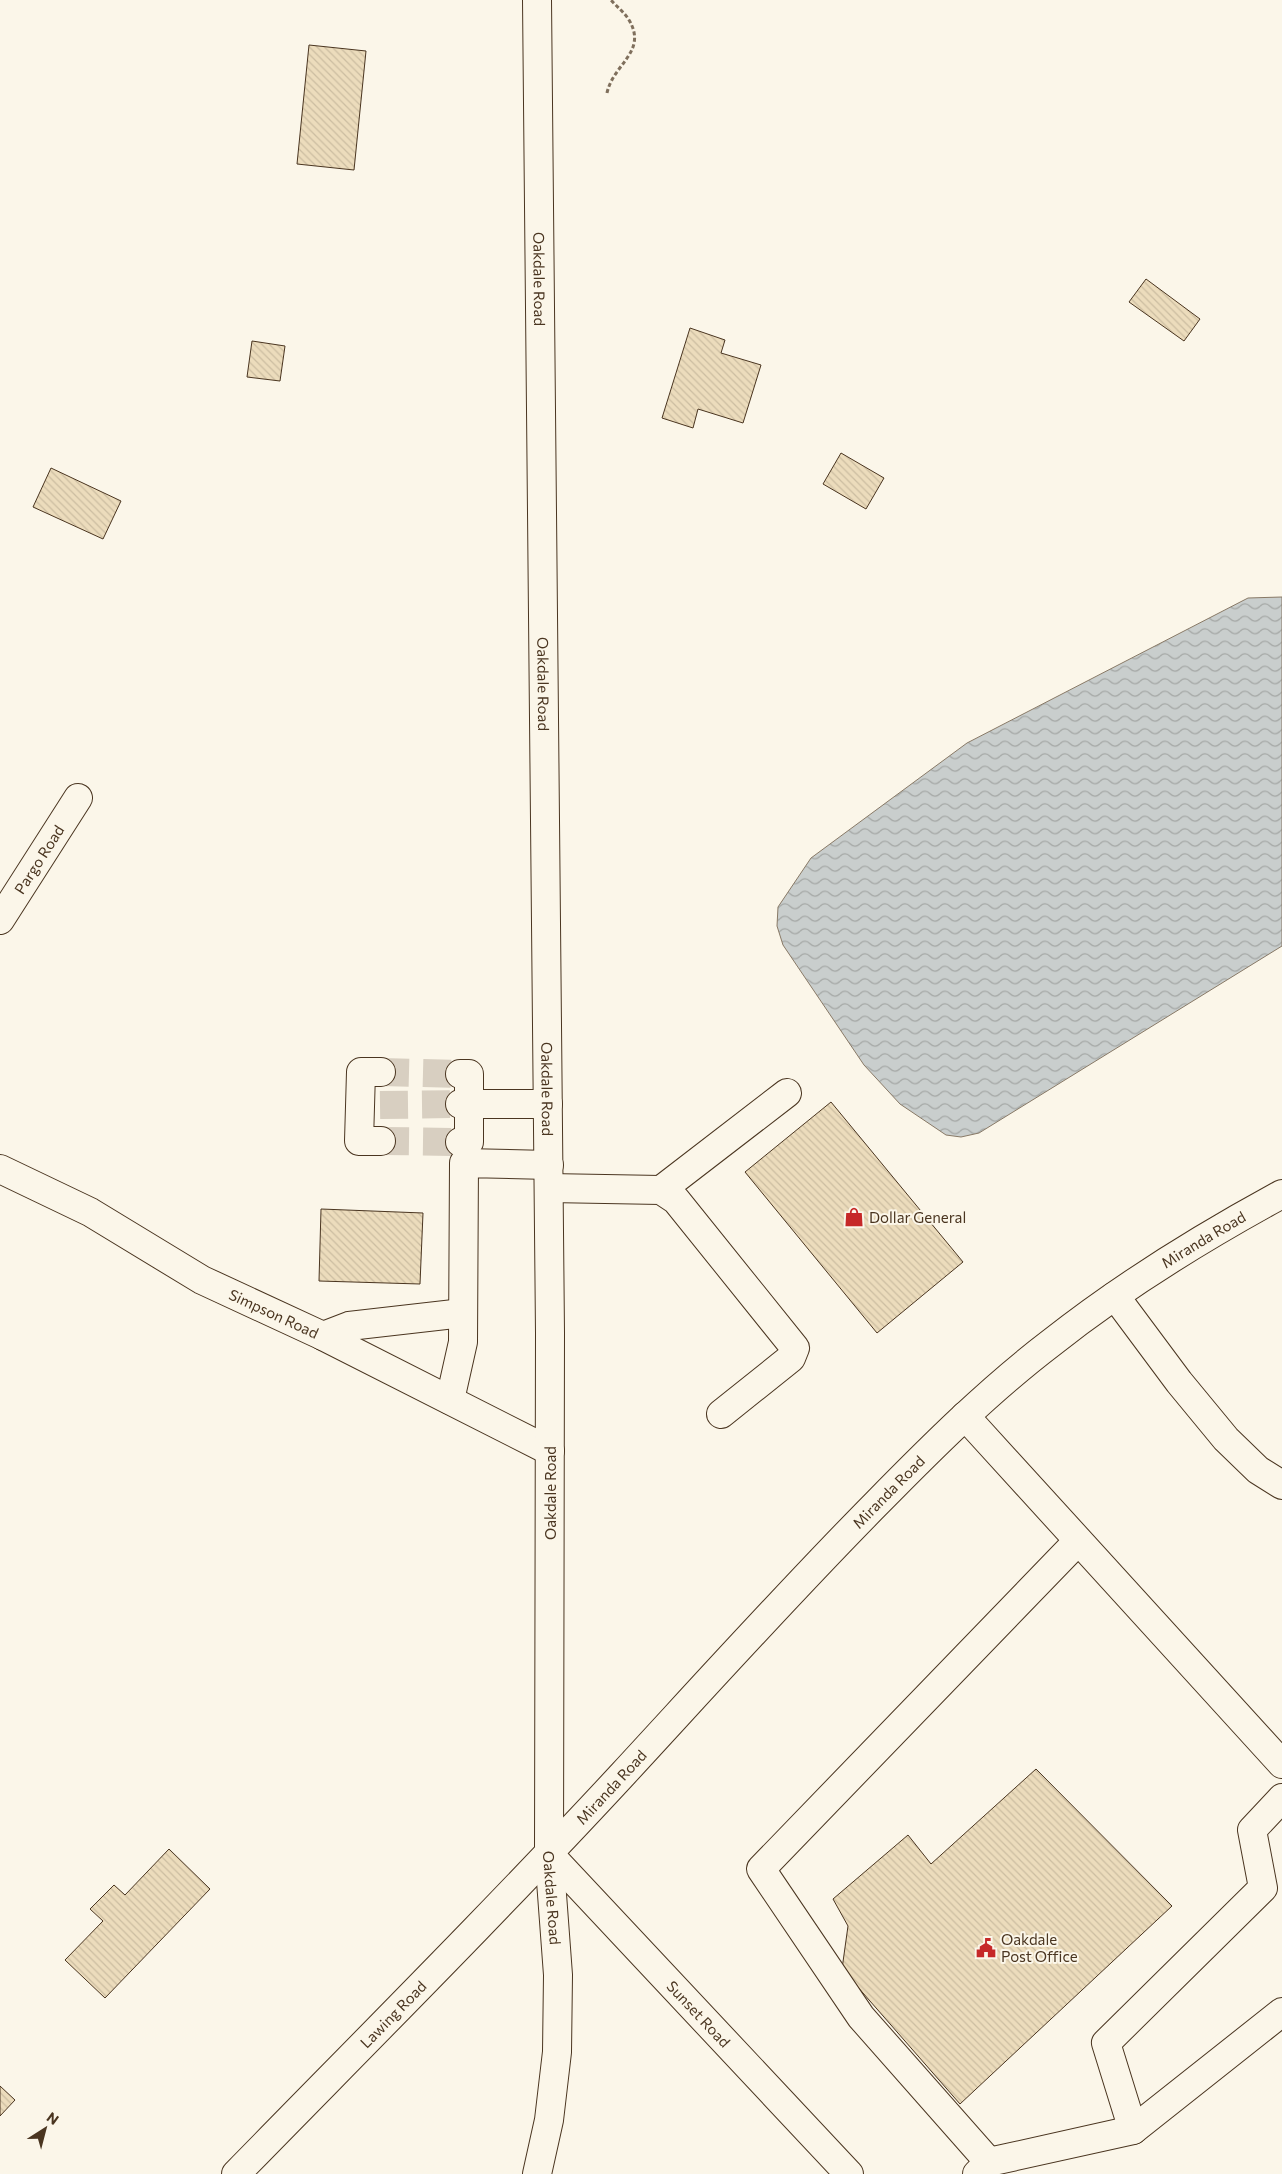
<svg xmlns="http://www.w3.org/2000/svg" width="1282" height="2174" font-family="Commissioner,sans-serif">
  <defs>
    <pattern id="water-waves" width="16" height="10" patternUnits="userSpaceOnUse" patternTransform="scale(1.25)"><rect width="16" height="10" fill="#c9cecd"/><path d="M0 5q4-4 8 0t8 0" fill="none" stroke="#a5a8a6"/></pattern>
    <pattern id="building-back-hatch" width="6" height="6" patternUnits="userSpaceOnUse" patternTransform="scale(1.25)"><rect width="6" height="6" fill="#ecdcbc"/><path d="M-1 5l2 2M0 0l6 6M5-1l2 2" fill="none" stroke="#ccbda1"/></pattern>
  </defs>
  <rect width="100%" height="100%" fill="#fbf6e9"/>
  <path fill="url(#water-waves)" stroke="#887966" d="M1282,597v349l-303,187 -18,4 -15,-2 -46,-31 -36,-39 -81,-120 -6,-19 1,-19 33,-49 156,-115 281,-145z"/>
  <g fill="url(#building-back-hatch)" stroke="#4a3520">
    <path d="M309,45l57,6 -12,119 -57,-6z"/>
    <path d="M1146,279l54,40 -16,22 -55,-39z"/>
    <path d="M690,328l35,12 -4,13 40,12 -18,58 -45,-14 -5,19 -31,-10z"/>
    <path d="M252,341l33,5 -5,35 -33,-4z"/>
    <path d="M841,453l43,25 -18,31 -43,-25z"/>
    <path d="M51,468l70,33 -18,38 -70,-32z"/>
    <path d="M831,1102l132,160 -86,71 -132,-161z"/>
    <path d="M321,1209l102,4 -3,71 -101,-3z"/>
    <path d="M1036,1769l136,137 -212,198 -118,-135 6,-43 -15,-27 75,-64 23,29z"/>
    <path d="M169,1849l41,40 -105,109 -40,-38 38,-39 -13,-12 24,-24 11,10z"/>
    <path d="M0,2086l15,14 -15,16z"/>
  </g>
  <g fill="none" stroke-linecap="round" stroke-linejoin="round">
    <g stroke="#d8cfc1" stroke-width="28" stroke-dasharray="28 14" stroke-linecap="butt">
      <path d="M381,1072l79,2"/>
      <path d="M380,1105l80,-1"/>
      <path d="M381,1141l79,1"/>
    </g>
    <defs>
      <g id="minor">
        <path id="s1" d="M0,920l78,-122"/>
        <path d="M381,1072h-20l-2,69h22"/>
        <path d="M460,1074h9v30h79"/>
        <path d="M460,1142h9v-38h-9"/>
        <path id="s2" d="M0,1169l90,43 112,68 121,56 227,115"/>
        <path d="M549,1188l112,2 15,10 119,148 -4,10 -70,56"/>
        <path d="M661,1190l126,-97"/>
        <path d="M1115,1296l64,86 47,57 32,31 24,15"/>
        <path d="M323,1336l26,-10 114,-13"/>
        <path d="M450,1400l13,-58 1,-179 85,2"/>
        <path d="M965,1416l317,348"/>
        <path d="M1133,2130l-27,-87 157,-155 -11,-58 30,-32"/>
        <path d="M989,2162l-128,-145 -100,-148 317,-328"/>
        <path id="s3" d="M236,2174c130,-133 261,-264 387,-400 84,-91 166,-182 253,-270 55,-56 112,-113 175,-161 72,-57 150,-105 231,-149"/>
        <path d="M977,2174l12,-12 144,-32 149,-118"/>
      </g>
      <g id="major">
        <path id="s4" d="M537,0l13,1333 -1,521 9,121 -1,77 -8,68 -12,54"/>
        <path id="s5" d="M549,1854l300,320"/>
      </g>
    </defs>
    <use href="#minor" stroke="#4a3520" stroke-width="30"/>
    <use href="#major" stroke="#4a3520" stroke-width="30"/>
    <path stroke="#7f6f5c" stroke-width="3" stroke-dasharray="4 2.5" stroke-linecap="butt" d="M607,93c6,-29 41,-41 22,-73 -4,-7 -12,-13 -18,-20"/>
    <use href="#minor" stroke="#fbf6e9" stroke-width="28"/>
    <use href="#major" stroke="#fbf6e9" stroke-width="28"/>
  </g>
  <defs>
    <symbol id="shop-bare" viewBox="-9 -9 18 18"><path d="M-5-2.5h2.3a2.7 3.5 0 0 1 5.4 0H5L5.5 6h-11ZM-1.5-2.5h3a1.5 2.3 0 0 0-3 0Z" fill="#c62828" stroke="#fbf6e9" stroke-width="2.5" paint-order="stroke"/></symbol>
    <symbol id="civic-bare" viewBox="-9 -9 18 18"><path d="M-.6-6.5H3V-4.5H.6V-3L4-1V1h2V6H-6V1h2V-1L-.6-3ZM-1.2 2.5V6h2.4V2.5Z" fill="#c62828" stroke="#fbf6e9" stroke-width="2.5" paint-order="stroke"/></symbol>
  </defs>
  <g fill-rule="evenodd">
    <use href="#shop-bare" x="840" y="1203" width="28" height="28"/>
    <use href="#civic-bare" x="972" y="1934" width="28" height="28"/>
  </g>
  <g text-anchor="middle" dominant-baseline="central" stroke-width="4" stroke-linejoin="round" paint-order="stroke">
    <g font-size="15" fill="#4a3520" stroke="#fbf6e9">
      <text stroke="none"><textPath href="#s4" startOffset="279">Oakdale Road</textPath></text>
      <text stroke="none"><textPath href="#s4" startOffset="684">Oakdale Road</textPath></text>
      <text stroke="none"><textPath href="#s1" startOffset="72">Pargo Road</textPath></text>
      <text stroke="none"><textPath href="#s4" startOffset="1089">Oakdale Road</textPath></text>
      <text stroke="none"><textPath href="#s3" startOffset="1349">Miranda Road</textPath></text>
      <text stroke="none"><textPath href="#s2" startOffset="310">Simpson Road</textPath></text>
      <text stroke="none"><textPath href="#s3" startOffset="944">Miranda Road</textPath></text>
      <text transform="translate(550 1493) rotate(-90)">Oakdale Road</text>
      <text stroke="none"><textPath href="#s3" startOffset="539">Miranda Road</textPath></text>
      <text stroke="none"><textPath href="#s4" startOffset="1898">Oakdale Road</textPath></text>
      <text stroke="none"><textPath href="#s3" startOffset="224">Lawing Road</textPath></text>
      <text stroke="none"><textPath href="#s5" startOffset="219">Sunset Road</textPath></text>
    </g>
    <g font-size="15" fill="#4a3520" stroke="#fbf6e9" text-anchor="start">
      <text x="869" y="1217">Dollar General</text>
      <text x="1001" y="1939">Oakdale<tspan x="1001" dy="17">Post Office</tspan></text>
    </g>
  </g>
  <g transform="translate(45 2129) rotate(36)" stroke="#fbf6e9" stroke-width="4" paint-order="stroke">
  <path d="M0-4L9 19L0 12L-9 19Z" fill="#4a3520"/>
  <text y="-8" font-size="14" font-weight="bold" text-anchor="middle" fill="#4a3520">N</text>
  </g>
</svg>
